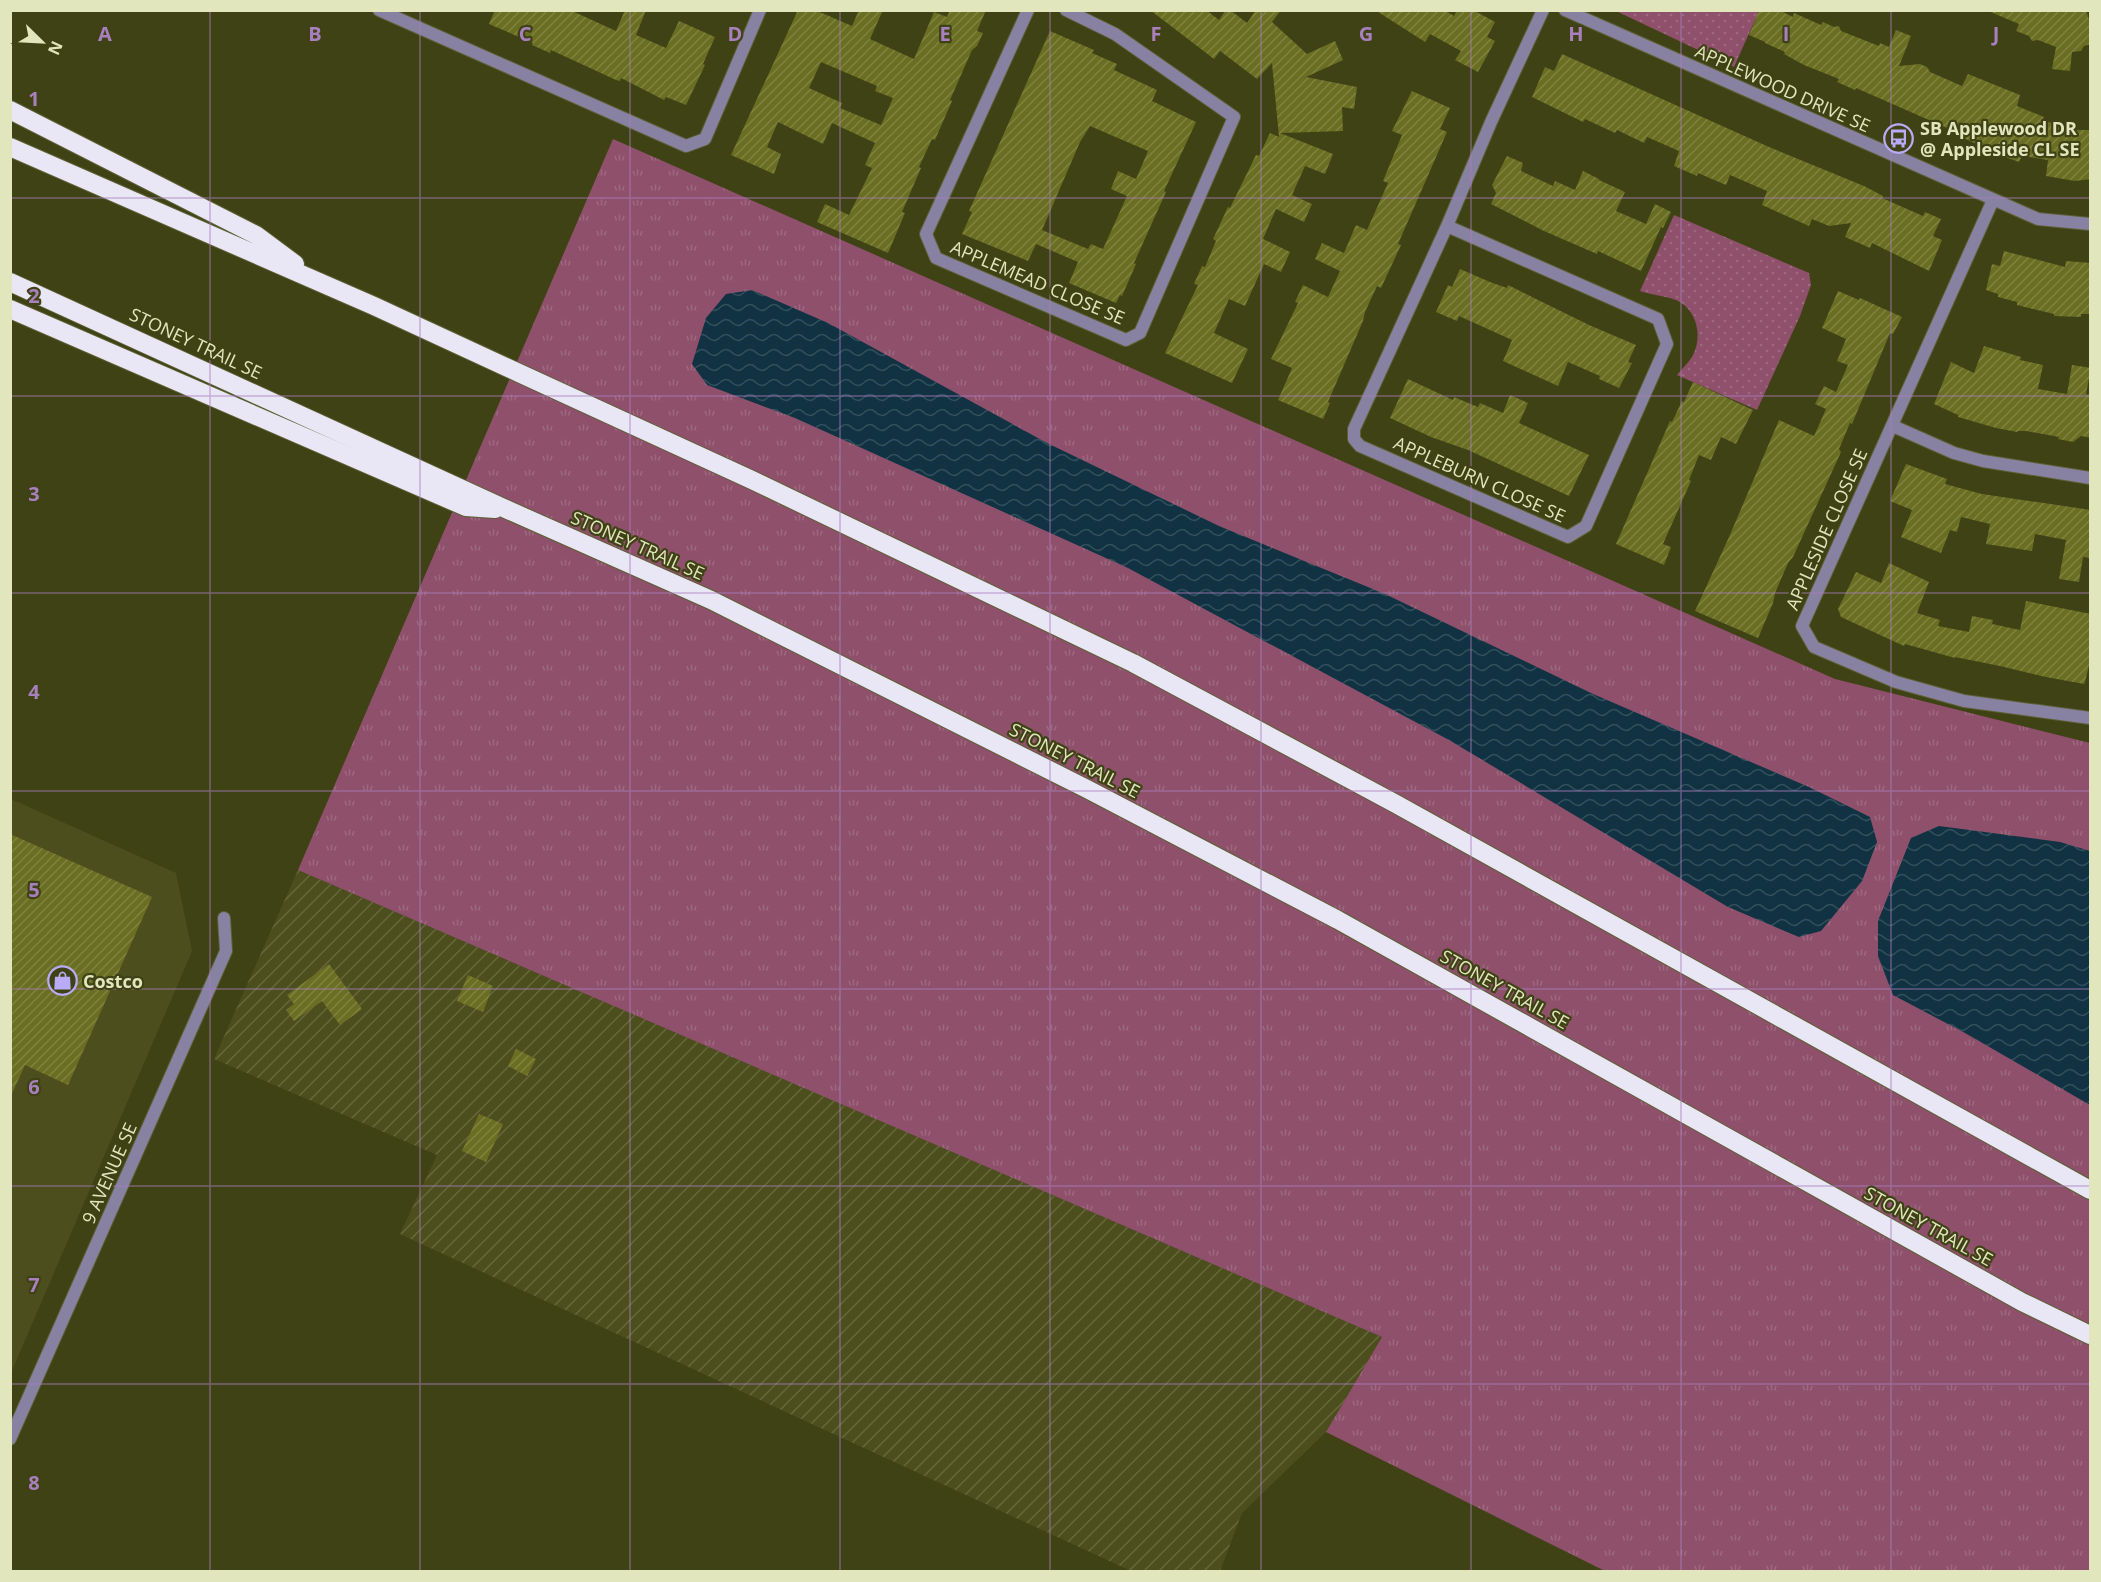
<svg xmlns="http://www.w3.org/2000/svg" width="2101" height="1582" font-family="'Open Sans',sans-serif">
  <defs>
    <pattern id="industrial-furrows" width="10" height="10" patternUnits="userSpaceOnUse" patternTransform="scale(1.5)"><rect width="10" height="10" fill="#4c4f1d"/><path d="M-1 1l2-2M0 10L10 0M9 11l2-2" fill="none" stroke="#66683c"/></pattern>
    <pattern id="grass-tufts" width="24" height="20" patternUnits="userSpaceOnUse" patternTransform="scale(1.5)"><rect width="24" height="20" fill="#8e506b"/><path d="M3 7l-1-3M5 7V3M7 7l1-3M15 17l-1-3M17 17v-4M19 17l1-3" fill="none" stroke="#9e697e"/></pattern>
    <pattern id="park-dots" width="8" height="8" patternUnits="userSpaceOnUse" patternTransform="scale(1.5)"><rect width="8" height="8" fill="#8e506b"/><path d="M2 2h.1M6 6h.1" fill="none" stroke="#9e697e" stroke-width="1.8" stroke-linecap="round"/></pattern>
    <pattern id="water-waves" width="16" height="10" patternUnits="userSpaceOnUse" patternTransform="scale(1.5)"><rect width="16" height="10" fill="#103242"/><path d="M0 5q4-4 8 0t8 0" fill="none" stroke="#32505b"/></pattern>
    <pattern id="building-hatch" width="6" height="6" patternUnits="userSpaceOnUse" patternTransform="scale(1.5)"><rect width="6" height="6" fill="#696e22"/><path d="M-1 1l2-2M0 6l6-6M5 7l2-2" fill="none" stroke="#7e8340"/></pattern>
  </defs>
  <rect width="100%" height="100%" fill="#3f4215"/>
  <path fill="#4c4f1d" d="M11,799l165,74 16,78 -181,422z"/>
  <path fill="url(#industrial-furrows)" d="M298,870l1084,467 -56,95 -84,81 -22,58h-89l-731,-337 37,-79 -223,-96z"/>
  <path fill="url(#grass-tufts)" d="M613,139l1222,540 255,64v828h-485l-279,-139 56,-95 -1084,-467z"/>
  <g fill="url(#park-dots)">
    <path d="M1616,11h143l-25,56z"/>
    <path d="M1674,215l135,58 2,12 -11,31 -43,94 -80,-35c5,-6 11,-12 15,-18 11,-19 6,-47 -16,-57 -10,-4 -25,-5 -36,-9z"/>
  </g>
  <g fill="url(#water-waves)">
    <path d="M752,290l76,33 219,120 172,83 166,68 208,100 216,93 61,30 7,25 -15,39 -41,50 -22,6 -71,-30 -279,-167 -321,-172 -333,-150 -88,-33 -15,-21 14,-46 20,-24z"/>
    <path d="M1939,826l121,16 30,9v254l-125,-72 -72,-38 -15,-39v-35l33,-83z"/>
  </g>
  <g fill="url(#building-hatch)" fill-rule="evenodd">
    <path d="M495,10h75l46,21 9,-21h21l-10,25 30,13 13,-27 36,16 -12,27 2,1 -19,40 -20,-8 -2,3 -43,-22 -1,3 -4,-1 -65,-30 -1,3 -18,-8 1,-2 -44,-19z"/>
    <path d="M798,10h17l37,16 7,-16h24l-13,29 44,20 20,-47 13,5 3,-7h36l-9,21 6,2 -6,13 -5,4 -22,50 2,1 -17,39 -3,-1 -13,28 2,1 -19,44 3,1 -17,40 -71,-31 8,-18 24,11 23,-47 -7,-3 10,-22 -43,-20 -9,21 -45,-22 -11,25 14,7 -7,20 -43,-19zM821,62l56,24 -2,5 18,7 -12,27 -41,-17 2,-5 -33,-15z"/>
    <path d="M1150,10h56l13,10 7,-10h4l17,13 9,-13h25l-9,12 35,32 28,-13 8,19 -37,17 51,10 -3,22 -12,-2 1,24 -63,2 53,21 -8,20 -20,-8 -13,29 20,9 -8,18 -28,-13 -13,30 27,13 -9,20 -17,-8 -19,42 -16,-7 -15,34 34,16 -16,34 -67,-30 33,-68 -4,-1 8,-18 3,1 11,-26 -3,-2 15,-32 2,1 26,-53 3,1 11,-23 9,4 -7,-74 -15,16 -37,-28 -6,8z"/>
    <path d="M1375,10h69l10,6 3,-6h16l22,12 -8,15 8,4 -17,31 -23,-12 6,-9 -31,-17 -5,8z"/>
    <path d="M1759,10h20l14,7 1,-4 27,12 2,-3 11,5 5,-1 2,5 38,15 1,-3 9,4 7,-17 15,6 -12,30 21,-2 7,3 3,5 32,14 6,-12 52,21 -3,11 27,11 -2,4 24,4 -2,5h27v49l-16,2 -29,-5 2,-16 -26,-4 -3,6 -17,-6 -49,-23 1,-2 -98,-43 -1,2 -18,-8 2,-3 -35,-14 -20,-11 1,-2 -20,-9v-1l-16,-7z"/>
    <path d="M1986,10h100l5,16v18l-7,2 -3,5 -9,1 -2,19 -18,-2 4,-22 -18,-7 -6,1 -3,-5 -13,-5 3,-7z"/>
    <path d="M1050,31l44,19 -2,3 25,11 -3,6 43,20 -5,11 44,21 -32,69 2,1 -32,71 2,1 -14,32 -2,-1 -4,8 -47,-20 9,-21 -42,-18 -8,17 -66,-27 10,-22 -3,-1zM1090,126l58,25 -12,28 -18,-8 -7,18 16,7 -24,53 -12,-5 -3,5 -46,-19 38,-88z"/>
    <path d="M1562,54l207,93 95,39 19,10 -1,2 41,18 2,-4 16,7 -8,17 9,4 -13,31 -57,-28 -2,5 -25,-11 6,-14 -22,3 -17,-7 -3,7 -47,-21 5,-14 -37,-16 -4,10 -28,-12 -1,3 -23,-10 5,-15 -32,-14 -3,6 -27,-13 -2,3 -30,-14 -2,3 -51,-25 13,-30 9,4z"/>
    <path d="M1412,91l38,17 -10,21 7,3 -49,112 3,1 -20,43 -4,-2 -12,26 -2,9 -35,81 2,1 -7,16 -45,-19 14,-32 -21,-9 27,-56 -3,-1 8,-17 25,12 12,-26 -25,-12 7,-16 22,10 12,-28 11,5 21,-47 -5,-2 19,-46 -10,-4z"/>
    <path d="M1507,156l16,7 -2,8 32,15 2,-5 20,9 8,-19 16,8v1l26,12 -9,19 30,13 9,-20 16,8 -8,16 -2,-1 -20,44 -43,-20 -1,3 -53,-23 -53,-27 5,-11 -4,-8z"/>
    <path d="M2004,251l61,16 1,-6 25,2v51h-10v3l-27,-1v-2l-37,-9v-3l-19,-5v-3l-12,-4 6,-26 8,2z"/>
    <path d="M1460,269l30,13 17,6 1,-3 81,40 47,20 -8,17 4,1 -13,25 -20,-9 1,-3 -32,-14 -10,24 -55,-25 9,-21 -53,-24 -2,5 -21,-9 12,-27 4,2z"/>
    <path d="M1838,291l21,9 1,-2 42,19 -9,17 -3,-1 -38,91 -2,-1 -11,26 2,3 -48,105 -5,6 -13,30 -2,10 -15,35 -63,-27 34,-74 50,-117 35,16 12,-27 -11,-5 9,-18 12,6 12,-27 -11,-4 9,-22 -24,-11z"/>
    <path d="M1984,346l37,11 -1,3 23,5 -5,24 29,5 5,-29 19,3 -5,26 5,1v43l-10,-2 -8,6 -15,-3 1,-2 -33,-6h-8l-1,1 -21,-4 -38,-11v-2l-24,-11 17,-42 23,11z"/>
    <path d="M1408,379l45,21 1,-3 24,10 2,-4 23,10 7,-18 18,8 -9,20 70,32 -20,41 -101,-46 -37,-13 -41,-19z"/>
    <path d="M1693,382l60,28 -17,34 -15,-7 -10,23 -12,-5 -10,25 2,1 -28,63 8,3 -7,18 -48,-21 54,-123 2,1 10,-21 2,1z"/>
    <path d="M1906,464l41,15 -2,5 37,10 109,16v48l-8,-1 -4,25 -20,-3 7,-39 -31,-6 -3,17 -46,-7 4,-20 -29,-7 -4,15 -7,-2 -9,23 -40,-16 11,-27 -22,-9z"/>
    <path d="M1889,563l40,19 -12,31 23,7 -2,6 31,6 3,-16 21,4 -1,4 28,6 6,-29 65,13v43l-6,25 -1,2 -38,-7 -46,-11 -45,-9v1l-50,-14 -1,2 -63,-29 -3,-8 18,-37 25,11z"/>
    <path d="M10,834l142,63 -84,188 -43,-20 -15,33z"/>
    <path d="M329,964l33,45 -22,16 -18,-24 -28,20 -8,-11 8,-6 -7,-9z"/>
    <path d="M468,975l25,11 -10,26 -26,-11z"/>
    <path d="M516,1049l20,10 -9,17 -19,-10z"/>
    <path d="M479,1114l24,10 -17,38 -24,-11z"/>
  </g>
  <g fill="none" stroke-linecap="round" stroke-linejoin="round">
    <defs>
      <g id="minor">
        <path d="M379,10l307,136 19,-7 55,-129"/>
        <path d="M1028,10l-102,224 10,24 190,82 14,-7 94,-216 -119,-83 -49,-24"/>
        <path d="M1993,200l-191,426 12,21 82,35 68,19 126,17"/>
        <path d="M1447,226l211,93 9,25 -81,182 -18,11 -208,-91 -6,-7v-10l93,-203 44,-104 52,-112"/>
        <path d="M1893,426l61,27 29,8 107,17"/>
        <path d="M10,1439l216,-488 -2,-33"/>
      </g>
      <path id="tertiary" d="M1565,10l473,209 52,5"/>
      <g id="motorway">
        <path d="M10,110l246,125 39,29"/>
        <path d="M10,147l364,159 145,67 233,107 381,183 263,141 694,386"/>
        <path d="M10,282l498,228 203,90 376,189 251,131 684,382 68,33"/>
        <path d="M10,309l456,198 29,2"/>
      </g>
    </defs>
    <use href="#minor" stroke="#5c6033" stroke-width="14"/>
    <use href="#tertiary" stroke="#5c6033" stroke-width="14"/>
    <use href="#motorway" stroke="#5c6033" stroke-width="20"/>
    <use href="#minor" stroke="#8781a2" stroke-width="12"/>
    <use href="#tertiary" stroke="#8781a2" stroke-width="12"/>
    <use href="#motorway" stroke="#e9e6f6" stroke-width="18"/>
  </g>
  <path fill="none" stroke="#a980be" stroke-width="1.5" stroke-opacity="0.55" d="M210,10v1562M420,10v1562M630,10v1562M840,10v1562M1050,10v1562M1261,10v1562M1471,10v1562M1681,10v1562M1891,10v1562M10,198h2080M10,396h2080M10,593h2080M10,791h2080M10,989h2080M10,1186h2080M10,1384h2080"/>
  <defs>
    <symbol id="bus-ring" viewBox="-11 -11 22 22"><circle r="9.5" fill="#3f4215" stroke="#b9abf7" stroke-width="1.5"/><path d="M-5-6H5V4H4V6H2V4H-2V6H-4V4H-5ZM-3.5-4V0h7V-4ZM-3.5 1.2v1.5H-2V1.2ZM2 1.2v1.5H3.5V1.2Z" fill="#b9abf7"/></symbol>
    <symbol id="shop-ring" viewBox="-11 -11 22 22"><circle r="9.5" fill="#3f4215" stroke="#b9abf7" stroke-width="1.5"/><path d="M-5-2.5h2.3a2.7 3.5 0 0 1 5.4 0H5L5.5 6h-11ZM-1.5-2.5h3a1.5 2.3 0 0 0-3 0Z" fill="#b9abf7"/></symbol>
  </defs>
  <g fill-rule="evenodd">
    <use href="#bus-ring" x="1882" y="122" width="33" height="33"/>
    <use href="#shop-ring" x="46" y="964" width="33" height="33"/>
  </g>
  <g text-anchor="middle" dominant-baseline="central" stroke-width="4.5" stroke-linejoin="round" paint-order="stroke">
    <g font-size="18" fill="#e1e6bd" stroke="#3f4215">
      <text transform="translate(1783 88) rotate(24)">APPLEWOOD DRIVE SE</text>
      <text transform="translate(1038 282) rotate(23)">APPLEMEAD CLOSE SE</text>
      <text transform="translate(196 343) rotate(25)">STONEY TRAIL SE</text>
      <text transform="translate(1480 479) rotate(24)">APPLEBURN CLOSE SE</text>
      <text transform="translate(1826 529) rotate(-66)">APPLESIDE CLOSE SE</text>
      <text transform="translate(638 545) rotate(24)">STONEY TRAIL SE</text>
      <text transform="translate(1075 760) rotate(27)">STONEY TRAIL SE</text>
      <text transform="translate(1505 989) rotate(29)">STONEY TRAIL SE</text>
      <text transform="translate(109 1173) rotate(-66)">9 AVENUE SE</text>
      <text transform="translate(1929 1226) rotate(29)">STONEY TRAIL SE</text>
    </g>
    <g font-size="18" font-weight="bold" fill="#e1e6bd" stroke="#3f4215" text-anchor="start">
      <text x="1920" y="128">SB Applewood DR<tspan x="1920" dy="21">@ Appleside CL SE</tspan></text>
      <text x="83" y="981">Costco</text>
    </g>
  </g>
  <g font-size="20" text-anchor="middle" font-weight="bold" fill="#a980be" stroke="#3f4215" stroke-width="4.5" stroke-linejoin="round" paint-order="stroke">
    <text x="105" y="41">A</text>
    <text x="315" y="41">B</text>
    <text x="525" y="41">C</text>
    <text x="735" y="41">D</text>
    <text x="945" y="41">E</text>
    <text x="1156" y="41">F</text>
    <text x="1366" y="41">G</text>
    <text x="1576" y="41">H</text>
    <text x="1786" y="41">I</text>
    <text x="1996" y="41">J</text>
    <text x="34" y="106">1</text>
    <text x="34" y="303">2</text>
    <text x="34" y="501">3</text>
    <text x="34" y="699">4</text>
    <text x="34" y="897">5</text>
    <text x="34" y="1094">6</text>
    <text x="34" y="1292">7</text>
    <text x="34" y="1490">8</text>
  </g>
  <rect width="2101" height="1582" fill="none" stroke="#e1e6bd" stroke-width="24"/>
  <g transform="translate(42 42) rotate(114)" stroke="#3f4215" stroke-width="4.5" paint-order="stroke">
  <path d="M0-4.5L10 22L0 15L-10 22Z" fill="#e1e6bd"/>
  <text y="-9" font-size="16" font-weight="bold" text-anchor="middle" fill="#e1e6bd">N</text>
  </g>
</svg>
